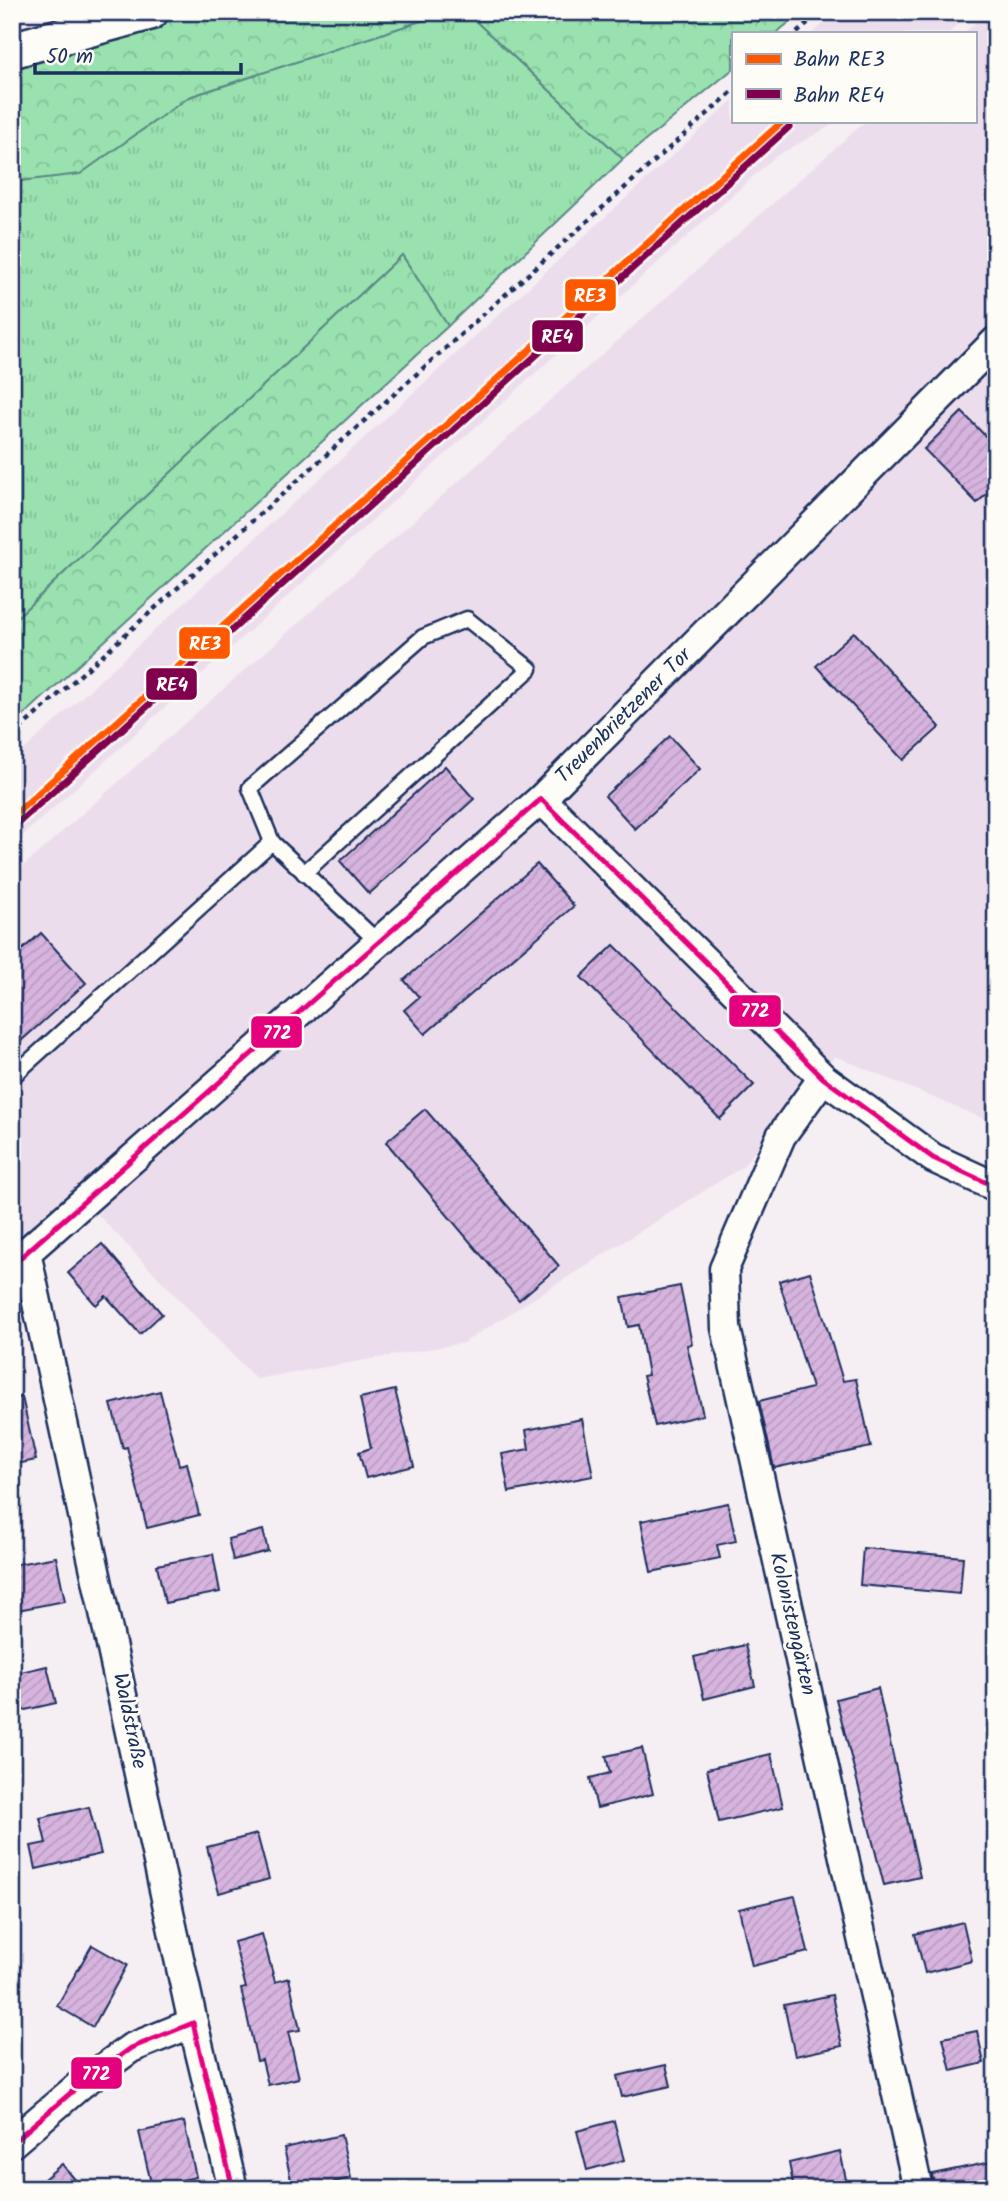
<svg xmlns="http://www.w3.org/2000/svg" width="1008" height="2201" font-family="Kalam,sans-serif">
  <defs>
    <pattern id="grass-tufts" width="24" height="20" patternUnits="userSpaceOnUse" patternTransform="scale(1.75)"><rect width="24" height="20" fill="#99e1af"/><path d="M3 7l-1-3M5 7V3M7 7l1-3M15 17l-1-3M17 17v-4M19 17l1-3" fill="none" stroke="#83c199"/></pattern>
    <pattern id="forest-crowns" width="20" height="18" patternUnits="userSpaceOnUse" patternTransform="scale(1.75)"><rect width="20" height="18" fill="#99e1af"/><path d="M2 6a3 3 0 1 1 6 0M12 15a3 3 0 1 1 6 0" fill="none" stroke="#83c199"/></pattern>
    <pattern id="building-hatch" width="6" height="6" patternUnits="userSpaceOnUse" patternTransform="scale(1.75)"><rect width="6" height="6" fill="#d7b4de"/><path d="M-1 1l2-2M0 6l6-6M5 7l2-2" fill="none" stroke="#b89bc1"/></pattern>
  </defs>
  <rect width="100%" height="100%" fill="#f5eef2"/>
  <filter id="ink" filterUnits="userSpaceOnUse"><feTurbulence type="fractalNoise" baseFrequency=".0143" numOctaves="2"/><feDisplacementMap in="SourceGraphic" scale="14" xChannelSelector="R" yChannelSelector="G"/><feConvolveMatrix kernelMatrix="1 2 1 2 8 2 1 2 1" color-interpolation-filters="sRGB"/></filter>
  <g filter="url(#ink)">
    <g fill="#ecddec">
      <path d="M838,12h134l-24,21h-135z"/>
      <path d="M988,12h8v1112l-161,-68 -93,111 -279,176 -207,36 -180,-187 -64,59v-375l854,-755h109v-88h-11z"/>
      <path d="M733,100v21h106l-63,35 -764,689v-84z"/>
    </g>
    <path fill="url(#grass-tufts)" stroke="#5a8886" stroke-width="2" d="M448,12h18l157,147 -175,167 -46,-71 -390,367v-440l68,-9 109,-76z"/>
    <g fill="url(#forest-crowns)" stroke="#5a8886" stroke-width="2">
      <path d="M204,12h244l-259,85 -109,77 -68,8v-123z"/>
      <path d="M466,12h336l-26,21h-43v36l-110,90z"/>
      <path d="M402,255l46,71 -436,400v-104z"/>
    </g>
    <g fill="url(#building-hatch)" stroke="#1b2f5e" stroke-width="2">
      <path d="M962,412l34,35v38l-19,18 -53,-54z"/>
      <path d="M854,632l86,95 -37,33 -87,-94z"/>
      <path d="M670,736l30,33 -65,60 -30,-33z"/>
      <path d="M445,766l29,33 -105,95 -29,-33z"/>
      <path d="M537,864l37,42 -149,128 -21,-24 15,-13 -15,-17z"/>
      <path d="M41,933l45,50 -74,66v-90z"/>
      <path d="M614,945l140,140 -34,34 -139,-142z"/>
      <path d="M425,1109l134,157 -40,34 -133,-158z"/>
      <path d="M102,1244l60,70 -22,20 -34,-38 -10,9 -28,-32z"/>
      <path d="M810,1272l33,109 13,-2 15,68 -97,21 -15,-67 53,-13 -33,-107z"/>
      <path d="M680,1286l12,58 -5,1 16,70 -48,11 -12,-50 5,-1 -9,-50 -11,2 -6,-30z"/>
      <path d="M395,1390l19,76 -48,12 -7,-26 12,-4 -11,-50z"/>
      <path d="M160,1391l19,74 8,-2 12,52 -52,13 -20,-81 -4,1 -12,-44z"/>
      <path d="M22,1397l14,63 -24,5v-67z"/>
      <path d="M582,1419l11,57 -84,16 -7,-38 27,-5 -3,-19z"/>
      <path d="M728,1503l8,38 -19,4 3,13 -69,14 -10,-51z"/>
      <path d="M263,1530l5,21 -35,9 -5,-21z"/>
      <path d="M863,1548l100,9 -3,37 -100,-9z"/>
      <path d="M213,1554l7,38 -55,11 -8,-38z"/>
      <path d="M56,1557l9,44 -53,10v-46z"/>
      <path d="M745,1645l10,41 -51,13 -10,-42z"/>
      <path d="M47,1666l9,37 -44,10v-39z"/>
      <path d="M878,1688l42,189 -36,8 -48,-186z"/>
      <path d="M642,1748l11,46 -56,14 -7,-30 20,-5 -4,-17z"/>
      <path d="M771,1754l12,53 -64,15 -12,-53z"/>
      <path d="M89,1807l12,47 -65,15 -5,-23 15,-3 -6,-25z"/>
      <path d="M257,1834l12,45 -50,14 -12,-46z"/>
      <path d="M795,1896l13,56 -56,14 -13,-57z"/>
      <path d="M963,1922l9,39 -47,12 -10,-39z"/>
      <path d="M262,1934l13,48 14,-4 11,52 -12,2 11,46 -31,7 -6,-25 -5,1 -16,-72 5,-1 -12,-46z"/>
      <path d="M92,1945l35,20 -34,62 -36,-21z"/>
      <path d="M832,1995l10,51 -47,10 -11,-51z"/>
      <path d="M977,2031l7,32 -33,8 -8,-33z"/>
      <path d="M666,2065l5,21 -49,11 -5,-21z"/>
      <path d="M614,2121l10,39 -37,10 -10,-39z"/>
      <path d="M184,2122l12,55 -44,10 -13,-55z"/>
      <path d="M341,2135l10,43 -17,4 1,7h-42l-9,-41z"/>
      <path d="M840,2151l8,38h-54l-5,-26z"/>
      <path d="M996,2161v28h-62l-2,-15z"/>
      <path d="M62,2164l21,25h-51z"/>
    </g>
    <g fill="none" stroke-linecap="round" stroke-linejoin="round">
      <defs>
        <g id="service">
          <path d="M272,842l-22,-54 173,-151 44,-18 63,50 -226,204"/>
          <path d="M12,1077l260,-235 106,100"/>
        </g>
        <g id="minor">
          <path d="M541,799l282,279 110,80 63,29"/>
          <path d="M823,1078l-42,58 -57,133 2,59 192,861"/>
          <path d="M26,1252l167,771 40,166"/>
          <path d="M12,1265l529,-466 455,-458"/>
          <path d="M12,2143l68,-58 51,-37 62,-25"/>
        </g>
        <path id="tertiary" d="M12,50l138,-38"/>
      </defs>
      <use href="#service" stroke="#1b2f5e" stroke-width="19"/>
      <use href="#minor" stroke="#1b2f5e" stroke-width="33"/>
      <use href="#tertiary" stroke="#1b2f5e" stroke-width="40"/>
      <g stroke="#1b2f5e" stroke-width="4.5" stroke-dasharray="5 5" stroke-linecap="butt">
        <path d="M797,33l22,-21"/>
        <path d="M12,736l721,-645"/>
      </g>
      <use href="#service" stroke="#fdfcf7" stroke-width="14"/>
      <use href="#minor" stroke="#fdfcf7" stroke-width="28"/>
      <use href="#tertiary" stroke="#fdfcf7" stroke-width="35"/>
      <defs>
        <g id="bus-1">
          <path d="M541,799l282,279 110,80 63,29"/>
          <path d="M12,1265l529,-466"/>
          <path d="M193,2023l40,166"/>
          <path d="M12,2143l68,-58 51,-37 62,-25"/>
        </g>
      </defs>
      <use href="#bus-1" stroke="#fdfcf7" stroke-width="10"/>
      <use href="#bus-1" stroke="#e5007d" stroke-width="5"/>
      <defs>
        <path id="rail-1" d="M12,817l771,-696"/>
        <path id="rail-2" d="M18,823l771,-696"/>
      </defs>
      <use href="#rail-1" stroke="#fdfcf7" stroke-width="12"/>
      <use href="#rail-2" stroke="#fdfcf7" stroke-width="12"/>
      <use href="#rail-1" stroke="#ff5900" stroke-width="7"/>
      <use href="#rail-2" stroke="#80004d" stroke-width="7"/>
    </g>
  </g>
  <g text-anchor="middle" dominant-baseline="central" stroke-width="6" stroke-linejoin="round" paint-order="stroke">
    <g font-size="21" fill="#1b2f5e" stroke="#fdfcf7">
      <text transform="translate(624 716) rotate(-45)">Treuenbrietzener Tor</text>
      <text transform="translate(792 1624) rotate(77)">Kolonistengärten</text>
      <text transform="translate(129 1721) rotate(78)">Waldstraße</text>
    </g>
  </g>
  <g stroke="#fdfcf7" stroke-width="2.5">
    <rect x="564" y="278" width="53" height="34" rx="7" fill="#ff5900"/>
    <rect x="531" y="319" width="53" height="34" rx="7" fill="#80004d"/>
    <rect x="178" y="626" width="53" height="34" rx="7" fill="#ff5900"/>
    <rect x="145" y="667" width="53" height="34" rx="7" fill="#80004d"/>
    <rect x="728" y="994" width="54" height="34" rx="7" fill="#e5007d"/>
    <rect x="250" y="1015" width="53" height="34" rx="7" fill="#e5007d"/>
    <rect x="70" y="2056" width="53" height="34" rx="7" fill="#e5007d"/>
  </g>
  <g font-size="19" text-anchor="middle" font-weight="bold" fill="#fff">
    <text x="590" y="302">RE3</text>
    <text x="557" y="343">RE4</text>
    <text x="205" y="650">RE3</text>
    <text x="172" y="691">RE4</text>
    <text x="755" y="1017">772</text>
    <text x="277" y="1039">772</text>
    <text x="96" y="2080">772</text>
  </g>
  <rect width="1008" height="2201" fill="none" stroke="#fdfcf7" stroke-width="42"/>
  <rect x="21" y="21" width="966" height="2159" fill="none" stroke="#1b2f5e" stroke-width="2.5" filter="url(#ink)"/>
  <rect x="732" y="32" width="245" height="91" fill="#fdfcf7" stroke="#a3aaba" stroke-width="2"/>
  <rect x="746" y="54" width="35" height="10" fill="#ff5900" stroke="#a3aaba" stroke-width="2"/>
  <text x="794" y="66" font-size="21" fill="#1b2f5e">Bahn RE3</text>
  <rect x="746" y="89" width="35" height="10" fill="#80004d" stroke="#a3aaba" stroke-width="2"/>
  <text x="794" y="102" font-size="21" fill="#1b2f5e">Bahn RE4</text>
  <path d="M35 63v10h206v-10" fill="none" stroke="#1b2f5e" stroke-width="3.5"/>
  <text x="46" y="63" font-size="21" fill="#1b2f5e" stroke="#fdfcf7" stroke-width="5" paint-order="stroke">50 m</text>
</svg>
